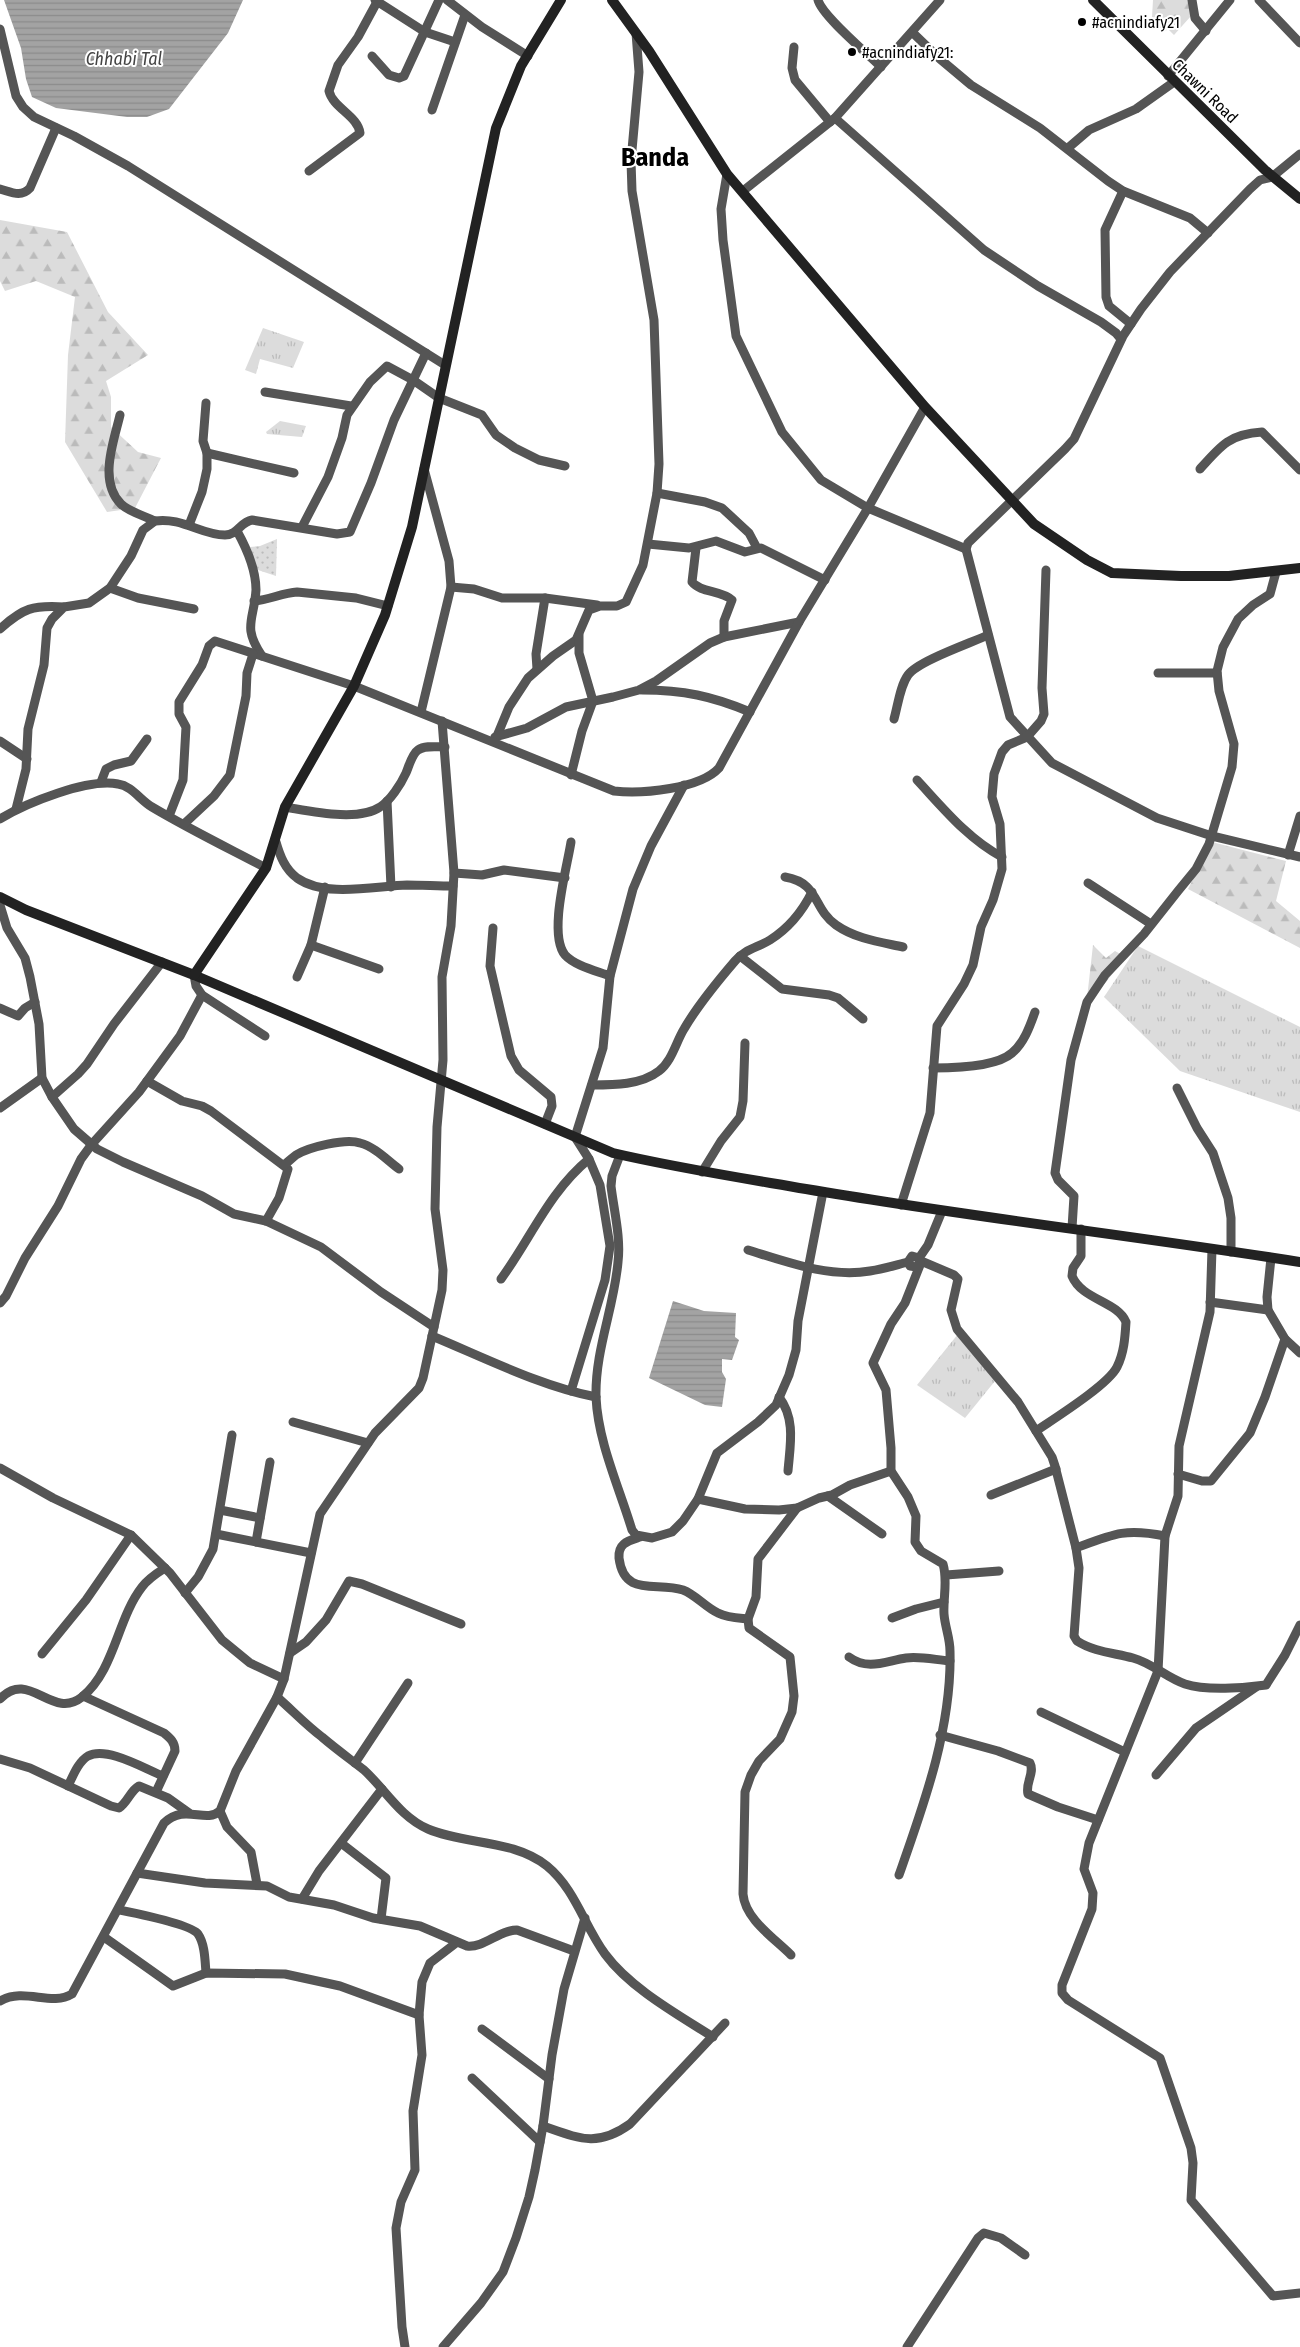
<svg xmlns="http://www.w3.org/2000/svg" width="1300" height="2347" font-family="'Fira Sans Condensed',sans-serif">
  <defs>
    <pattern id="grass-tufts" width="24" height="20" patternUnits="userSpaceOnUse" patternTransform="scale(1.25)"><rect width="24" height="20" fill="#dcdcdc"/><path d="M3 7l-1-3M5 7V3M7 7l1-3M15 17l-1-3M17 17v-4M19 17l1-3" fill="none" stroke="#bbb"/></pattern>
    <pattern id="forest-firs" width="22" height="20" patternUnits="userSpaceOnUse" patternTransform="scale(1.25)"><rect width="22" height="20" fill="#dcdcdc"/><path d="M5 1l3.5 6h-7zM16 11l3.5 6h-7z" fill="#bbb"/></pattern>
    <pattern id="park-dots" width="8" height="8" patternUnits="userSpaceOnUse" patternTransform="scale(1.25)"><rect width="8" height="8" fill="#dcdcdc"/><path d="M2 2h.1M6 6h.1" fill="none" stroke="#bbb" stroke-width="1.8" stroke-linecap="round"/></pattern>
    <pattern id="water-rules" width="6" height="5" patternUnits="userSpaceOnUse" patternTransform="scale(1.25)"><rect width="6" height="5" fill="#a3a3a3"/><path d="M0 2.5h6" fill="none" stroke="#8b8b8b"/></pattern>
  </defs>
  <rect width="100%" height="100%" fill="#fff"/>
  <g fill="url(#grass-tufts)">
    <path d="M263,328l41,14 -11,26 -33,-9 -4,15 -11,-4z"/>
    <path d="M280,421l26,5 -4,11 -35,-3 -1,-2z"/>
    <path d="M1138,946l162,81v85l-120,-41 -76,-74z"/>
    <path d="M958,1334l37,47 -30,37 -48,-33z"/>
  </g>
  <g fill="url(#forest-firs)">
    <path d="M1153,0h39l-1,16 -17,19 -6,-6 -4,3 -12,-15z"/>
    <path d="M0,220l67,12 41,80 40,43 -42,26 5,16v30l27,25 23,6 -26,50 -28,4 -42,-70 3,-87 7,-58 -39,-16 -31,10 -5,-10z"/>
    <path d="M1212,842l74,19 -10,40 24,20v27l-112,-59z"/>
    <path d="M1093,945l13,13 9,-7 11,6 -40,50z"/>
  </g>
  <path fill="url(#park-dots)" d="M277,539l-1,37 -21,-7 -5,-22 10,-1z"/>
  <g fill="url(#water-rules)">
    <path d="M4,0h239l-15,33 -59,76 -22,8h-20l-71,-9 -24,-11 -6,-18 -5,-31z"/>
    <path d="M673,1301l31,10 32,2 -1,24 4,3 -7,20 -10,-1v13l4,7 -4,28 -17,-2 -56,-27z"/>
  </g>
  <g fill="none" stroke-linecap="round" stroke-linejoin="round">
    <g stroke="#555" stroke-width="9">
      <path d="M375,0l50,32 30,10"/>
      <path d="M447,0l35,27 46,29"/>
      <path d="M818,0c4,16 50,54 63,67"/>
      <path d="M1192,0l3,18 11,13"/>
      <path d="M1259,0l41,43"/>
      <path d="M0,29l16,67 7,11 11,10 40,19 54,30 317,199"/>
      <path d="M912,32l28,27 31,26 69,43 68,53 15,10 67,27 18,15"/>
      <path d="M794,47l-2,21 3,12 35,42"/>
      <path d="M372,56l17,19 10,3 5,-2 35,-76"/>
      <path d="M1168,76l62,-76"/>
      <path d="M432,110l33,-95"/>
      <path d="M835,118l149,132 54,36 63,36 15,11 5,6"/>
      <path d="M1068,148l21,-18 47,-21 38,-27"/>
      <path d="M1300,154l-28,23 -12,3 -10,9 -80,83 -29,37 -18,27 -49,103 -9,10 -97,94 -2,6 44,168 42,46 105,55 55,18 88,21"/>
      <path d="M309,171l51,-38c-2,-17 -27,-25 -31,-42l9,-26 20,-28 20,-37"/>
      <path d="M727,174l-6,35 2,31 13,96 46,96 39,48 47,28 98,41"/>
      <path d="M0,189c11,3 21,9 30,-1l26,-60"/>
      <path d="M743,191l92,-73 105,-118"/>
      <path d="M1123,191l-18,39 1,67 3,9 22,18"/>
      <path d="M265,392l86,14"/>
      <path d="M120,415c-6,26 -22,66 1,89 8,8 24,12 34,17"/>
      <path d="M207,453l87,20"/>
      <path d="M1200,469c21,-24 30,-35 62,-37l38,38"/>
      <path d="M657,493l48,9 17,6 27,25 8,15"/>
      <path d="M189,525l13,-33 5,-23v-16l-4,-12 3,-38"/>
      <path d="M302,527l26,-50 14,-39 5,-23 23,-33 17,-16 26,14 26,18 43,17 14,20 19,13 24,12 26,6"/>
      <path d="M237,531c10,18 19,38 19,59 -2,31 -14,36 6,66"/>
      <path d="M648,544l41,4 27,-7 29,11 16,-4 64,32"/>
      <path d="M696,548l-4,34c9,11 29,8 40,18l-8,21v16"/>
      <path d="M451,587l23,2 28,9h43l52,7"/>
      <path d="M110,588l28,10 56,11"/>
      <path d="M254,601c15,-1 28,-8 43,-9l59,6 32,8"/>
      <path d="M0,629c23,-21 33,-24 64,-22"/>
      <path d="M537,669l-1,-15 9,-56"/>
      <path d="M1158,673h59"/>
      <path d="M642,690c41,0 70,6 108,22"/>
      <path d="M421,712l30,-125 -2,-26 -25,-92"/>
      <path d="M894,719c4,-14 6,-33 14,-44 10,-14 63,-32 80,-40"/>
      <path d="M497,736l12,-29 19,-29 25,-22 23,-16 13,-30 11,-4h17l9,-4 17,-37 14,-72 2,-29 -5,-144 -22,-129 -1,-30 8,-89 -3,-39"/>
      <path d="M495,737l32,-9 39,-21 47,-10 26,-7 17,-9 54,-38 14,-6 75,-15"/>
      <path d="M0,741l27,18"/>
      <path d="M571,775l11,-44 11,-30 -14,-48v-18"/>
      <path d="M917,780c26,28 51,59 85,77"/>
      <path d="M101,782l5,-13 8,-4 17,-4 16,-22"/>
      <path d="M387,801l4,86"/>
      <path d="M285,807c25,4 73,15 95,0 10,-6 21,-23 26,-34 3,-7 6,-19 12,-23 7,-5 19,-3 27,-3"/>
      <path d="M16,809l10,-40 2,-40 16,-64 3,-37 5,-9 12,-12 25,-4 21,-15 21,-32 12,-26 12,-9c27,-4 46,14 70,14 13,0 15,-13 27,-15l85,14 13,-2 21,-49 23,-63 32,-67"/>
      <path d="M169,816l14,-36 3,-53 -7,-13v-12l23,-37 7,-19 6,-5 139,45 260,105c28,3 86,-2 105,-23l80,-146 69,-114 57,-101"/>
      <path d="M0,819c26,-16 88,-41 118,-35 14,2 22,16 34,23 37,22 76,41 114,61"/>
      <path d="M184,824l30,-28 16,-21 16,-79 1,-23 6,-19"/>
      <path d="M276,842c4,14 9,27 21,36 28,20 78,8 110,7 15,0 31,1 46,1"/>
      <path d="M571,842c-4,26 -23,92 -6,113 10,11 32,16 45,21"/>
      <path d="M1288,855l12,-39"/>
      <path d="M454,873l28,2 22,-5 61,8"/>
      <path d="M785,877c35,6 27,31 51,48 20,14 44,17 67,22"/>
      <path d="M1088,883l63,41"/>
      <path d="M0,905l7,23 18,30 5,19 9,47 3,54 10,19 22,32 23,20 26,13 79,34 32,18 32,7 55,26 60,45 53,35"/>
      <path d="M493,928l-3,38 21,90 8,14 32,27 1,9 -7,18"/>
      <path d="M311,945l68,24"/>
      <path d="M740,956l42,33 47,6 9,3 25,21"/>
      <path d="M194,975l2,11 6,9 63,41"/>
      <path d="M297,977l14,-32 14,-58"/>
      <path d="M0,1008l18,8 7,-8 10,-6"/>
      <path d="M933,1068c21,0 63,-1 79,-15 12,-10 18,-27 23,-41"/>
      <path d="M147,1081l35,20 20,5 9,5 77,58 -9,29 -13,23"/>
      <path d="M592,1085c22,0 49,0 67,-14 13,-10 17,-29 25,-42 14,-24 33,-47 51,-68 10,-12 22,-13 35,-21 19,-12 32,-28 42,-48"/>
      <path d="M1177,1088l20,40 16,25 15,45 3,20v34"/>
      <path d="M52,1097l26,-23 9,-10 27,-40 48,-62"/>
      <path d="M0,1108l42,-30"/>
      <path d="M620,1155l-8,21 -1,10c3,25 10,52 7,76 -4,46 -23,88 -22,135 2,45 23,90 36,133l4,5 16,3 20,-6 11,-11 15,-22 19,-46 41,-31 18,-17 13,-30 7,-25 2,-29 25,-129"/>
      <path d="M284,1165c4,-3 8,-7 12,-10 13,-8 50,-17 64,-12 15,4 27,17 39,26"/>
      <path d="M702,1172l19,-31 19,-24 3,-16 2,-58"/>
      <path d="M901,1205l29,-92 7,-87 27,-42 9,-19 8,-38 12,-27 9,-31 -2,-45 -8,-27 2,-23 8,-22 6,-7 19,-8 14,-16 3,-7 -2,-26 4,-118"/>
      <path d="M1072,1228l2,-32 -16,-16 -3,-7 16,-113 16,-58 18,-27 39,-41 34,-43 18,-22 13,-25 23,-77 2,-23 -15,-53 -2,-20 6,-24 15,-28 15,-14 17,-11 6,-22"/>
      <path d="M1212,1249l-2,63 -31,134 -1,50 -13,40 -7,135 -69,172 -5,26 9,24 -1,16 -30,76v8l6,7 92,58 31,90 2,15 -2,37 82,96 27,-3"/>
      <path d="M748,1250c39,12 81,28 122,21 13,-2 26,-6 38,-9"/>
      <path d="M919,1258l9,-13 14,-34"/>
      <path d="M1271,1258l-4,39 1,13 17,29 15,14"/>
      <path d="M921,1261l33,14 4,4 -7,31 6,19 61,73 34,55 3,9 21,82 3,20 -5,68 3,5c17,11 38,12 56,17 19,5 34,20 52,26 21,7 59,4 81,1l19,-30 15,-30"/>
      <path d="M501,1279c30,-41 48,-87 88,-120"/>
      <path d="M1210,1302l58,8"/>
      <path d="M0,1303l6,-7 19,-38 33,-52 23,-47 11,-15 47,-52 41,-56 22,-41"/>
      <path d="M432,1336c53,22 108,50 164,61"/>
      <path d="M571,1391l34,-111 5,-34 -10,-61 -11,-26 -14,-22 28,-89 7,-72 23,-87 18,-43 33,-61"/>
      <path d="M779,1397c17,22 11,49 9,74"/>
      <path d="M293,1422l75,21"/>
      <path d="M1036,1431c19,-13 72,-46 81,-64 7,-14 8,-29 9,-45 -9,-21 -44,-22 -54,-46l1,-8 8,-12v-27"/>
      <path d="M0,1468l53,30 78,37 39,38 52,67 28,23 34,16"/>
      <path d="M1178,1474l24,7h9l39,-48 15,-36 20,-58"/>
      <path d="M991,1495l65,-26"/>
      <path d="M828,1496l54,38"/>
      <path d="M698,1499l47,10 34,1 18,-2 22,-10 13,-3 18,-10 41,-14"/>
      <path d="M220,1510l40,8"/>
      <path d="M216,1534l95,19"/>
      <path d="M640,1537c-12,4 -22,6 -21,21 5,40 38,23 64,32 13,5 22,17 35,23 10,5 20,5 30,6"/>
      <path d="M256,1542l14,-80"/>
      <path d="M1076,1548c37,-14 49,-20 89,-12"/>
      <path d="M946,1575l53,-4"/>
      <path d="M185,1593l13,-16 15,-28 19,-114"/>
      <path d="M892,1618l24,-9 28,-7"/>
      <path d="M290,1653l16,-11 20,-22 23,-39 13,3 99,40"/>
      <path d="M42,1654l44,-54 45,-65"/>
      <path d="M849,1657c19,14 37,4 57,1 14,-2 30,2 44,3"/>
      <path d="M83,1696l81,37c6,5 11,9 11,18l-19,41"/>
      <path d="M277,1697c15,13 29,28 45,40 14,12 28,22 42,33 21,19 36,47 64,59 37,16 85,10 119,37 28,23 37,59 58,88 25,34 72,60 108,83"/>
      <path d="M0,1699c29,-31 52,22 82,-2 33,-27 35,-78 60,-110 6,-8 15,-14 23,-19"/>
      <path d="M1041,1712l84,40"/>
      <path d="M940,1735l58,16 32,12c5,10 -5,20 -2,31l30,13 40,13"/>
      <path d="M0,1759l30,9 81,38 8,2c9,-6 11,-17 20,-22l29,12 21,15"/>
      <path d="M355,1763l53,-80"/>
      <path d="M1156,1775l40,-47 60,-41"/>
      <path d="M68,1786c5,-10 10,-24 20,-30 19,-10 57,13 75,20"/>
      <path d="M220,1811l7,16 24,25 6,32"/>
      <path d="M341,1843l45,35 -5,41"/>
      <path d="M137,1873l68,10 62,3 22,11 45,8 39,13 47,8 47,20c17,2 32,-16 50,-16l57,21"/>
      <path d="M899,1875c25,-71 53,-147 51,-224 0,-13 -5,-24 -6,-37 -1,-17 4,-33 -1,-50l-22,-13 -6,-9 1,-26 -8,-19 -17,-26v-23l-5,-58 -13,-27 18,-39 14,-21 15,-38 -1,-7 -7,-2 -4,6 2,4 7,1"/>
      <path d="M302,1899l17,-28 63,-82"/>
      <path d="M119,1910c15,3 71,14 79,24 7,10 7,27 8,39"/>
      <path d="M104,1937l69,49 33,-13 79,1 55,12 79,29"/>
      <path d="M791,1955c-17,-17 -46,-36 -48,-61l2,-102 6,-17 8,-14 21,-22 12,-27 2,-16 -4,-39 -41,-29 -1,-9 8,-22 2,-38 39,-51"/>
      <path d="M0,2001c25,-14 51,6 72,-7l92,-171c21,-20 41,1 56,-12l16,-40 41,-74 7,-18 36,-165 55,-81 44,-45 4,-10 19,-88 1,-20 -8,-61 2,-82 6,-67 -1,-83 9,-51 3,-53 -12,-152"/>
      <path d="M482,2029l67,50"/>
      <path d="M472,2078l68,64"/>
      <path d="M543,2126c35,12 54,22 87,-2l95,-101"/>
      <path d="M405,2347l-3,-20 -6,-99 5,-26 14,-32 -2,-59 9,-56 -3,-40 3,-33 8,-19 26,-20"/>
      <path d="M443,2347l38,-44 22,-31 13,-34 13,-41 6,-27 8,-44 9,-71 12,-66 21,-71"/>
      <path d="M907,2347l71,-109 6,-5 17,5 24,17"/>
    </g>
    <g stroke="#222" stroke-width="10">
      <path d="M612,0l37,51 78,123 198,233 109,117 53,36 25,13 69,3h48l71,-8"/>
      <path d="M1093,0l172,170 35,29"/>
      <path d="M0,897l26,13 168,65 419,178c64,15 129,25 193,36 164,28 330,47 494,73"/>
      <path d="M194,975l72,-107 19,-61 69,-121 31,-71 27,-88 84,-399 25,-62 40,-66"/>
    </g>
  </g>
  <g fill="#000" stroke="#fff" stroke-width="2">
    <circle cx="1082" cy="22" r="5"/>
    <circle cx="852" cy="52" r="5"/>
  </g>
  <g text-anchor="middle" dominant-baseline="central" stroke-width="4" stroke-linejoin="round" paint-order="stroke">
    <g font-size="16" fill="#000" stroke="#fff" text-anchor="start">
      <text x="1092" y="22">#acnindiafy21</text>
      <text x="862" y="52">#acnindiafy21:</text>
    </g>
    <g font-size="16" fill="#000" stroke="#fff">
      <text transform="translate(1205 91) rotate(44)">Chawni Road</text>
    </g>
    <g font-size="18" font-style="italic" fill="#444" stroke="#fff">
      <text x="124" y="59">Chhabi Tal</text>
    </g>
    <g font-size="26" font-weight="bold" fill="#000" stroke="#fff">
      <text x="655" y="157">Banda</text>
    </g>
  </g>
</svg>
